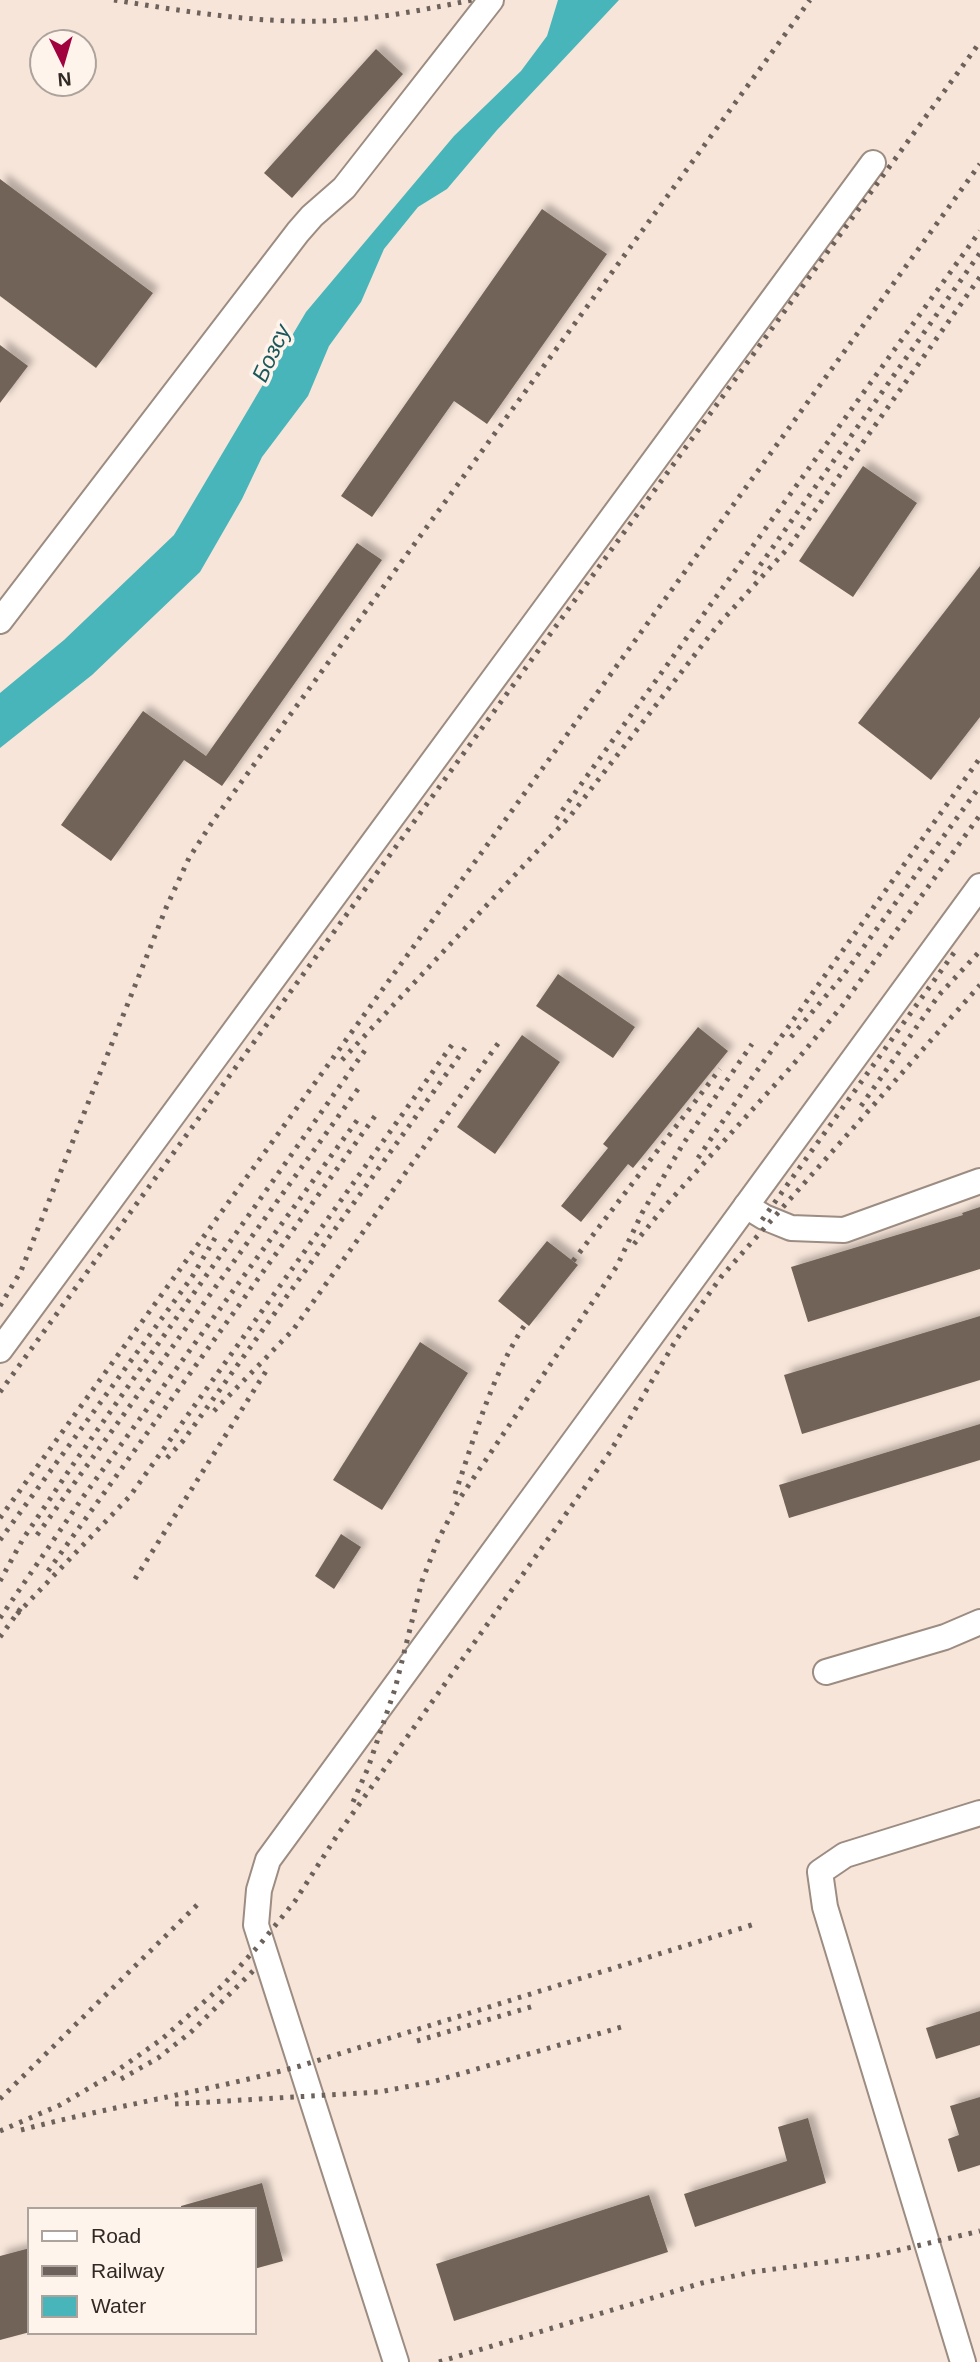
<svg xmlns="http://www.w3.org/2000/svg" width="980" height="2362" font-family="Arial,sans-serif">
  <defs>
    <filter id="shadow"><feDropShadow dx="6" dy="-6" stdDeviation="3.5" flood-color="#0004"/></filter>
  </defs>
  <rect width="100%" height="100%" fill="#f7e5d9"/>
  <path fill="#48b5bb" d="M558,0h61l-122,130 -50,59 -29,18 -34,42 -23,53 -32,44 -21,50 -46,61 -20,42 -42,73 -108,103 -92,73v-55l64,-53 110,-105 132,-223 148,-176 67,-65 26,-35z"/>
  <g fill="#726358" filter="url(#shadow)">
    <path d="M376,49l27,25 -111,124 -28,-25z"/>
    <path d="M0,179l153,114 -57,75 -96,-72z"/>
    <path d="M542,209l65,45 -120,170 -33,-23 -82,116 -31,-21z"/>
    <path d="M0,345l28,21 -28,37z"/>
    <path d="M863,466l54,37 -64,94 -54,-36z"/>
    <path d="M357,543l25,17 -160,226 -38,-26 -73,101 -50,-36 82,-114 63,45z"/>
    <path d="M980,566v151l-49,63 -73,-57z"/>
    <path d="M558,974l77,53 -22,31 -77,-52z"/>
    <path d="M698,1027l30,24 -95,117 -5,-4 -47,58 -20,-16 47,-58 -5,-4z"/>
    <path d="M522,1035l38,27 -65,92 -38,-27z"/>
    <path d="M980,1207v62l-172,53 -17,-55 172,-52 -1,-2z"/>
    <path d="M547,1241l31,24 -49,61 -31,-25z"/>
    <path d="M980,1316v64l-178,54 -18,-59z"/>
    <path d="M420,1342l48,31 -86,137 -49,-30z"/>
    <path d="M980,1424v36l-191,58 -10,-33z"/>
    <path d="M341,1534l20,13 -27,42 -19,-13z"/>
    <path d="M980,2011v34l-44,14 -10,-31z"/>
    <path d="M980,2097v68l-22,7 -10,-33 11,-4 -9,-29z"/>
    <path d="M808,2118l18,65 -131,44 -11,-33 103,-33 -9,-34z"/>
    <path d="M262,2183l21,78 -29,8v-59h-73v-4z"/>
    <path d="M649,2195l19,57 -214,69 -18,-57z"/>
    <path d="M30,2248v84l-30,8v-84z"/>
  </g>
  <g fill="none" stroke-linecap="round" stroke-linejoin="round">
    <defs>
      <g id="minor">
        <path d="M0,621l298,-389 14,-16 32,-28 147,-188"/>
        <path d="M746,1206l18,11 27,11 53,2 136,-49"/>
        <path d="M0,1350l873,-1187"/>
        <path d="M826,1672l119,-35 35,-15"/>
        <path d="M396,2362l-140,-437 3,-35 9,-30 712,-974"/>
        <path d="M963,2362l-138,-455 -5,-35 25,-17 135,-42"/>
      </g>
    </defs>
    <use href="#minor" stroke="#9c8c81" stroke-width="28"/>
    <use href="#minor" stroke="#fff" stroke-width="24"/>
    <g stroke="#6c625b" stroke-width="5" stroke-dasharray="3.5 7" stroke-linecap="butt">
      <path d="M114,0c69,11 139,23 209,21 50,-1 100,-11 149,-21"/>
      <path d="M754,574l226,-321"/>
      <path d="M556,819l424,-588"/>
      <path d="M791,1037l51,-60 138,-191"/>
      <path d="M342,1060l229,-245 146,-189 72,-79 191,-270"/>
      <path d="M861,1106l78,-111 41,-44"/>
      <path d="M698,1158l56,-83 226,-317"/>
      <path d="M762,1220l194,-270"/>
      <path d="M634,1244l32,-39 125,-138 51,-61 138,-191"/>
      <path d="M573,1261l147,-192"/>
      <path d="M0,1306l21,-35 145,-363 23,-50 24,-37 597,-821"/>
      <path d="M0,1392l980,-1350"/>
      <path d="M214,1411l79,-81 209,-292"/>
      <path d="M167,1458l16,-17 282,-393"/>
      <path d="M455,1494c20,-58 37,-120 71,-171"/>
      <path d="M0,1518l980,-1354"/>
      <path d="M37,1535l321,-446"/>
      <path d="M0,1540l192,-263 23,-39"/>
      <path d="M48,1571l327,-455"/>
      <path d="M135,1579l133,-211"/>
      <path d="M0,1581l23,-42 49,-73 296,-420"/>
      <path d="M17,1614l113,-118 324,-454"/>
      <path d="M0,1618l83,-121 275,-378"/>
      <path d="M0,1637l21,-29"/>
      <path d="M353,1802l15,-34 27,-79 27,-108 16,-41 22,-42 157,-232 25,-53 41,-69 69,-100"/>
      <path d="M417,2041l117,-35"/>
      <path d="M121,2079l37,-21 33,-26 62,-61"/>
      <path d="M0,2099l198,-195"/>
      <path d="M175,2104l204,-12 53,-10 193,-56"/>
      <path d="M21,2130c92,-24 187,-39 279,-64l458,-143"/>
      <path d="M0,2131l60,-26 48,-28 54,-38 61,-54 38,-42 34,-42 43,-67 272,-382 66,-112 45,-63 259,-292"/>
      <path d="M439,2362l263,-79 50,-11 122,-16 106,-25"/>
    </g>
  </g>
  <g text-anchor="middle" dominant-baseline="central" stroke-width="7" stroke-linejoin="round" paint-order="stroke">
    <g font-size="23" font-style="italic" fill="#1b585c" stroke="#fff4ec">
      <text transform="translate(271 353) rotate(-65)">Бозсу</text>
    </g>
  </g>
  <rect x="28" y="2208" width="228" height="126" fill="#fff4ec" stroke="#aca39c" stroke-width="2"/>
  <rect x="42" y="2231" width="35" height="10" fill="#ffffff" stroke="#aca39c" stroke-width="2"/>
  <text x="91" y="2243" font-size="21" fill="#302924">Road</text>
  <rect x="42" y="2266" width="35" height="10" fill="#6c625b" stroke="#aca39c" stroke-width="2"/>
  <text x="91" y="2278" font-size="21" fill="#302924">Railway</text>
  <rect x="42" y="2296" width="35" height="21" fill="#48b5bb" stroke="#aca39c" stroke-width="2"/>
  <text x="91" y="2313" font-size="21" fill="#302924">Water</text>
  <g transform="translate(63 63) rotate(175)"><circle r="33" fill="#fff4ec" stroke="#aca39c" stroke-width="2"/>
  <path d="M0-5L12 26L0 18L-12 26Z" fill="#a1023f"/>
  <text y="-10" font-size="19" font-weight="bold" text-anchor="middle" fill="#302924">N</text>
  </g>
</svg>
